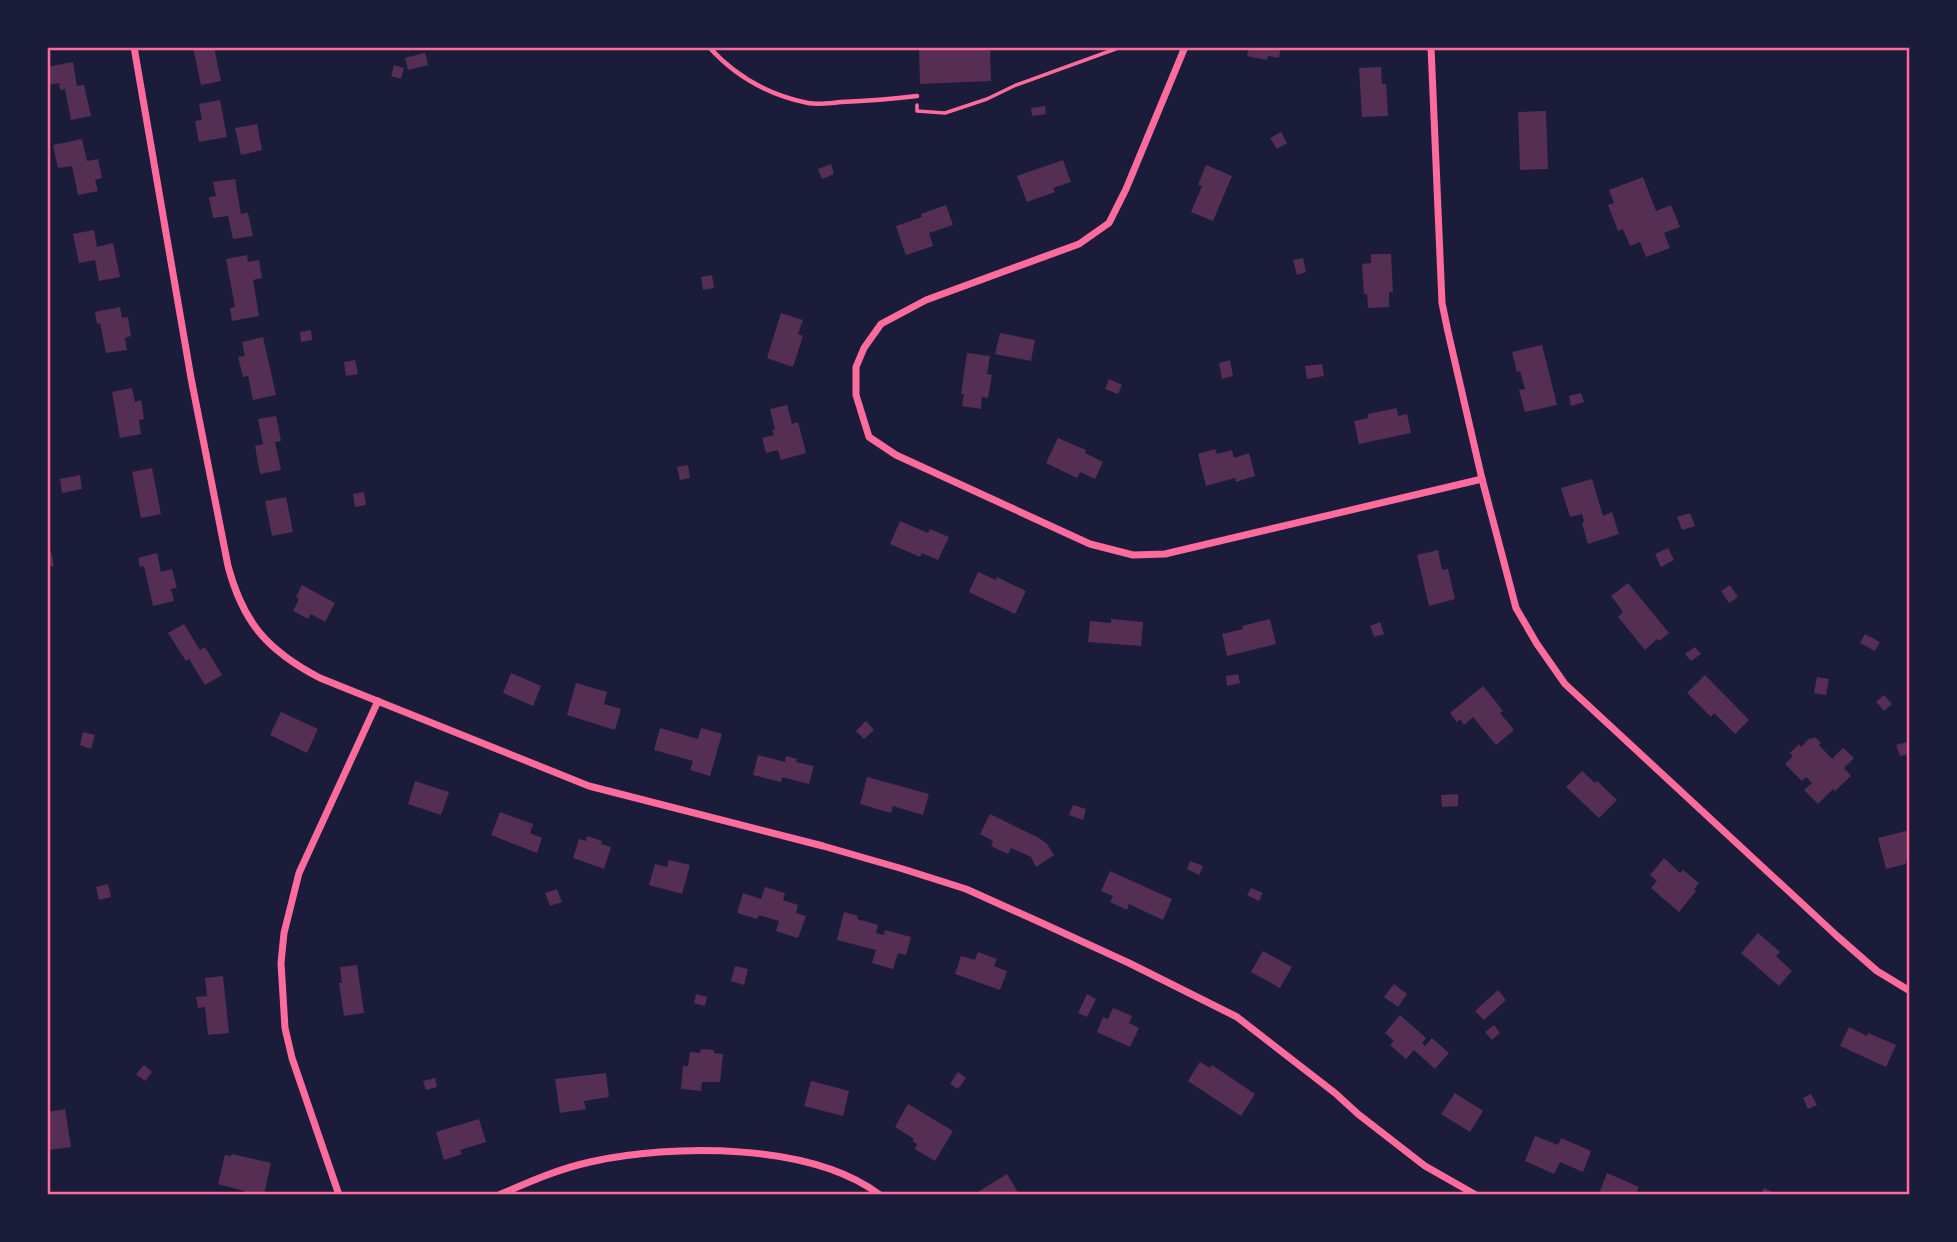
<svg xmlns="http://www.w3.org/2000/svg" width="1957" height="1242" font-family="Ubuntu,sans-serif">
  <rect width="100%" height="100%" fill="#1b1b3a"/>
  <g fill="#542f53">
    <path d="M193,47h21l7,34 -20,4z"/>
    <path d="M919,47h71l1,34 -71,3z"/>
    <path d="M1249,47h32l-2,11 -11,-2 -1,4 -20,-4z"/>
    <path d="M425,53l3,12 -20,5 -3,-12z"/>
    <path d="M73,62l4,24 7,-1 7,31 -20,4 -6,-31 -5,1 -1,-7 -12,2v-18z"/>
    <path d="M394,65l10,3 -3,11 -10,-3z"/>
    <path d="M1381,67l1,17h4l2,32 -26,1 -3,-49z"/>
    <path d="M220,100l7,37 -28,5 -4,-21 7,-1 -3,-16z"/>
    <path d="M1045,106l1,8 -14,2 -1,-8z"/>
    <path d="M1546,111l2,58 -28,1 -2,-58z"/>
    <path d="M257,124l5,26 -21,5 -6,-27z"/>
    <path d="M1281,132l6,11 -10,6 -7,-11z"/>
    <path d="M82,139l5,22 11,-2 4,19 -7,2 3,11 -20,4 -6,-29 -14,2 -5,-23z"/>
    <path d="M1063,160l8,22 -18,6 2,4 -28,10 -10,-26z"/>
    <path d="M831,164l3,10 -12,5 -4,-10z"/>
    <path d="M1206,165l26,11 -19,45 -22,-9 11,-26 -4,-1z"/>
    <path d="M1643,177l13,34 15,-6 9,22 -16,6 6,15 -24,9 -6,-15 -10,4 -7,-17 -5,2 -10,-26 6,-2 -5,-13z"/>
    <path d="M235,179l6,35 7,-1 5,23 -20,3 -5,-23 -15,2 -4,-21 7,-1 -3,-14z"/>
    <path d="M946,205l7,20 -24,8 4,13 -27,9 -10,-29 26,-9 -1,-3z"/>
    <path d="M94,230l3,17 16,-4 7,34 -21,4 -4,-21 -16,3 -6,-29z"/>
    <path d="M1371,254h20l2,38h-4v15l-21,1 -1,-14h-3l-2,-30 9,-1z"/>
    <path d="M247,255l1,7 11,-2 3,18 -9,2 6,36 -27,5 -2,-13 5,-1 -9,-48z"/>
    <path d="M1303,258l3,14 -9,3 -4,-15z"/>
    <path d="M712,275l2,13 -11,2 -2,-13z"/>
    <path d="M120,307l2,11 6,-1 3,19 -6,2 2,12 -21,3 -6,-30 -3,1 -2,-12z"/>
    <path d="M781,313l22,7 -5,14 5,2 -10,31 -26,-9z"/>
    <path d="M311,330l1,10 -11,2 -1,-10z"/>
    <path d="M1000,333l35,7 -4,21 -36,-7z"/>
    <path d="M263,337l13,58 -23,5 -5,-24 -5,1 -5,-20 7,-1 -3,-14z"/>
    <path d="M1542,345l15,60 -32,7 -6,-22 6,-1 -5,-18 -3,1 -5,-20z"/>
    <path d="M967,353l23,3 -3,18 5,1 -4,23 -6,-1 -1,12 -19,-3 2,-12h-3z"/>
    <path d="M355,360l3,14 -12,2 -2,-14z"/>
    <path d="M1230,360l3,16 -11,3 -3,-16z"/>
    <path d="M1322,364l2,12 -17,3 -2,-13z"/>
    <path d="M1109,379l13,6 -4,9 -13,-5z"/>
    <path d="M132,388l3,14 6,-2 3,19 -5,1 2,14 -21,4 -8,-46z"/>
    <path d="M1581,393l3,9 -13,4 -2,-10z"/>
    <path d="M787,405l5,19 6,-2 8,31 -25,7 -3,-10 -12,3 -4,-15 12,-3 -2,-5 3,-1 -5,-20z"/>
    <path d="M1397,408l1,8 9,-2 4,19 -52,11 -5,-23 14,-3v-4z"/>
    <path d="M276,416l5,25 -6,1 6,28 -21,4 -5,-28 8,-2 -5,-25z"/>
    <path d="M1058,438l28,12 -1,3 18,9 -8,17 -15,-7 -3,6 -31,-15z"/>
    <path d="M1215,449l2,5 15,-4 2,8 15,-5 6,23 -19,6 -1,-4 -29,8 -8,-32z"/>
    <path d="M688,465l2,13 -10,2 -3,-13z"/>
    <path d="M152,468l9,46 -20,4 -9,-46z"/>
    <path d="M80,475l2,14 -20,4 -2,-14z"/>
    <path d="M1592,479l11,37 9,-4 7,22 -31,10 -6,-21 2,-1 -2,-8 -12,3 -9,-29z"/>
    <path d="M364,492l2,13 -11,2 -2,-13z"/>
    <path d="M286,497l7,35 -21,4 -7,-35z"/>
    <path d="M1690,513l5,13 -13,4 -5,-13z"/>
    <path d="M900,521l28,12 2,-4 19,8 -11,23 -16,-7 -2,4 -30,-13z"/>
    <path d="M1668,548l6,12 -13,7 -6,-13z"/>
    <path d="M1438,550l4,20 6,-1 7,30 -26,7 -12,-51z"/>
    <path d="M51,551l3,15 -7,1v-15z"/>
    <path d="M157,553l4,19 11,-3 5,19 -6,1 3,12 -21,5 -9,-40 -4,1 -2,-9z"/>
    <path d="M978,572l18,8 1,-3 29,14 -11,23 -46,-22z"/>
    <path d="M1628,583l41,50 -10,8 -2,-2 -12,11 -27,-33 5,-5 -12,-16z"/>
    <path d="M302,585l33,18 -10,19 -14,-8 -3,5 -15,-8 6,-12 -3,-2z"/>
    <path d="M1730,585l8,12 -9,6 -8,-12z"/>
    <path d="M1111,619l32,3 -2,24 -53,-4 2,-21 21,2z"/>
    <path d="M1270,619l6,25 -49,12 -5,-22 21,-5 -1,-3z"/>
    <path d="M1380,622l4,12 -10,3 -4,-11z"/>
    <path d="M184,624l16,26 5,-3 17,28 -17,10 -16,-26 -3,2 -18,-28z"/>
    <path d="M1865,634l15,8 -5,9 -15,-8z"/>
    <path d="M1695,647l6,7 -10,7 -6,-7z"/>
    <path d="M511,673l30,13 -8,20 -30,-13z"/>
    <path d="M1238,674l2,9 -13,3 -1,-10z"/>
    <path d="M1705,675l44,45 -14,14 -21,-21 -3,4 -24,-24z"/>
    <path d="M1817,677l12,2 -3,16 -12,-2z"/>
    <path d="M576,683l31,9 -3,12 17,5 -6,21 -48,-15z"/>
    <path d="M1483,686l20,25 -3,2 14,17 -18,15 -23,-28 -9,8 -4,-6 -3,3 -7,-9z"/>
    <path d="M1884,695l8,9 -8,7 -8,-9z"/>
    <path d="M281,712l37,17 -11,24 -37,-18z"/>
    <path d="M866,721l8,9 -10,9 -8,-8z"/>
    <path d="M660,728l38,11 3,-11 21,6 -12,42 -20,-6 3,-9 -39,-11z"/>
    <path d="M83,732l12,3 -4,14 -11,-4z"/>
    <path d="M1815,737l6,6 -2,2 13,14 11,-11 11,10 -10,10 7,8 -16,15 -2,-2 -15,15 -14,-14 8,-7 -6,-6 -4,4 -17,-17 8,-8 -3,-3 9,-9 2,3 9,-9 2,1z"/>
    <path d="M1906,742l3,12 -9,2 -4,-11z"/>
    <path d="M758,755l27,7 1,-6 11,3 -1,3 18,4 -5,18 -27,-7 -1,5 -28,-7z"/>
    <path d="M1582,771l13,12 2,-2 20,19 -18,18 -33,-31z"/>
    <path d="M867,777l62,17 -6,21 -30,-9 -2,7 -31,-9z"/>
    <path d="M415,781l34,11 -8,23 -33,-11z"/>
    <path d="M1458,794v12l-16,1 -1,-12z"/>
    <path d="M1073,805l13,4 -3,11 -14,-5z"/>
    <path d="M500,812l33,12 -3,9 12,5 -5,15 -46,-18z"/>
    <path d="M990,814l49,24 8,6 7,11 -18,12 -5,-10 -20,-9 -3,6 -17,-8 2,-5 -13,-7z"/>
    <path d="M1910,830v30l-4,1v3l-20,5 -8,-31z"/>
    <path d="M587,836l15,5 -1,3 10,3 -7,22 -31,-11 6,-19 7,2z"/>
    <path d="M1664,858l16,15 3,-3 16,13 -5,6 2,2 -17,21 -28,-24 6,-7 -7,-6z"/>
    <path d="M669,860l21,5 -8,29 -33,-9 6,-21 12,3z"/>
    <path d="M1190,861l13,5 -4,9 -12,-6z"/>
    <path d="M1110,871l62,28 -9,21 -34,-16 -2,6 -17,-8 3,-6 -12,-5z"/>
    <path d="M108,884l3,13 -12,3 -3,-13z"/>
    <path d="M765,887l20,6 -2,7 15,5 -2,8 10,3 -8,22 -22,-7 3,-10 -20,-6 -2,4 -20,-6 6,-20 18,6z"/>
    <path d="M1251,888l12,5 -4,8 -12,-6z"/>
    <path d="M557,889l5,13 -12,4 -5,-13z"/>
    <path d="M844,912l14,4 -1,3 21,6 -2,8 8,2 1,-5 26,7 -5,18 -8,-2 -5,16 -21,-6 4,-13 -39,-10z"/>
    <path d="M1758,933l22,19 -4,4 16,15 -13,15 -38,-33z"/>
    <path d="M1263,951l29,16 -12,21 -29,-16z"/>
    <path d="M978,952l19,7 -3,7 13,5 -7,19 -45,-16 6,-18 14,4z"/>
    <path d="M357,965l7,48 -20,3 -5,-33h3l-2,-16z"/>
    <path d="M735,966l13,3 -4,16 -13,-4z"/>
    <path d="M223,976l6,57 -21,2 -3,-28 -7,1 -2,-11 11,-1 -2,-18z"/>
    <path d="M1394,984l13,10 -9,13 -14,-10z"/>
    <path d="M1498,990l8,10 -22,20 -9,-9z"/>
    <path d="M696,994l11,3 -2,9 -11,-3z"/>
    <path d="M1087,994l9,5 -9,18 -9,-4z"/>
    <path d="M1113,1008l19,8 -3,7 10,5 -9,19 -33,-15 6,-15 5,2z"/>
    <path d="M1400,1015l26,23 -4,5 3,3 7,-8 17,15 -14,16 -21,-19 -8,9 -16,-14 4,-4 -9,-8z"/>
    <path d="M1494,1025l6,8 -8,7 -7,-8z"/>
    <path d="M1849,1027l18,9 1,-3 28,12 -10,22 -46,-21z"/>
    <path d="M701,1049l13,1v3l9,1 -3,28h-18l-1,9 -20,-2 2,-23h5l2,-14 10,1z"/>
    <path d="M1200,1062l10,6 2,-3 43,29 -14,22 -53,-35z"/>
    <path d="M144,1065l8,7 -7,9 -9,-7z"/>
    <path d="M958,1072l8,6 -8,11 -8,-5z"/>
    <path d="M606,1073l3,24 -25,4 2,8 -26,4 -5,-34z"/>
    <path d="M435,1078l2,9 -11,3 -3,-9z"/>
    <path d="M811,1081l38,10 -6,25 -39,-10z"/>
    <path d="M1455,1093l28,18 -13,21 -29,-18z"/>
    <path d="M1811,1094l6,11 -9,4 -5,-11z"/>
    <path d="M908,1104l45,27 -18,30 -20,-12 2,-5 -5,-3 2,-2 -19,-12z"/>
    <path d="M65,1109l6,38 -21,3 -1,-4 -2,1v-35z"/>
    <path d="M479,1119l7,23 -26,8 2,4 -18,6 -8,-28z"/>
    <path d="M1535,1136l23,9 3,-7 30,13 -8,21 -23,-10 -6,12 -29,-13z"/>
    <path d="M232,1154l39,9 -7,32h-21l1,-4 -26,-7 7,-29 6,1z"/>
    <path d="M1607,1173l32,14 -4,8 -36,-1z"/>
    <path d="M1007,1174l12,20 -46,1z"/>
    <path d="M1764,1188l15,7h-18z"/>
  </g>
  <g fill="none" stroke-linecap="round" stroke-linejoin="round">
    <path stroke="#ff6b9d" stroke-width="3.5" d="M917,105v6l28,2 42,-14 29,-14 105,-38"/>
    <path stroke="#ff6b9d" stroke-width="4.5" d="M709,47c26,29 60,48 99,56 10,2 22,0 33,-1 25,-1 51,-3 76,-6"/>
    <g stroke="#ff6b9d" stroke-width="7">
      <path d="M134,47l57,331 37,188c15,57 40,85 92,112l269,108 234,60 80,23 63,20 78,35 85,39 108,54 98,76 23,21 67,52 51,29"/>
      <path d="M1185,47l-59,142 -17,34 -30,21 -153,56 -45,24 -17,24 -8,19v28l13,42 27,18 194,89 43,11 32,-1 317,-75"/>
      <path d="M1431,47l11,256 6,29 34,147 34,129 21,36 28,40 272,252 40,35 33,20"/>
      <path d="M339,1195l-47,-137 -7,-30 -4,-65 3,-30 15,-60 79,-172"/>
      <path d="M499,1195c30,-13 59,-26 91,-33 81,-18 220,-20 290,33"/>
    </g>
  </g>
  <rect width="1957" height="1242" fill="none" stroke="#1b1b3a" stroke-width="98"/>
  <rect x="49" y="49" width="1859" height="1144" fill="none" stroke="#ff6b9d" stroke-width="2.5"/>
</svg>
